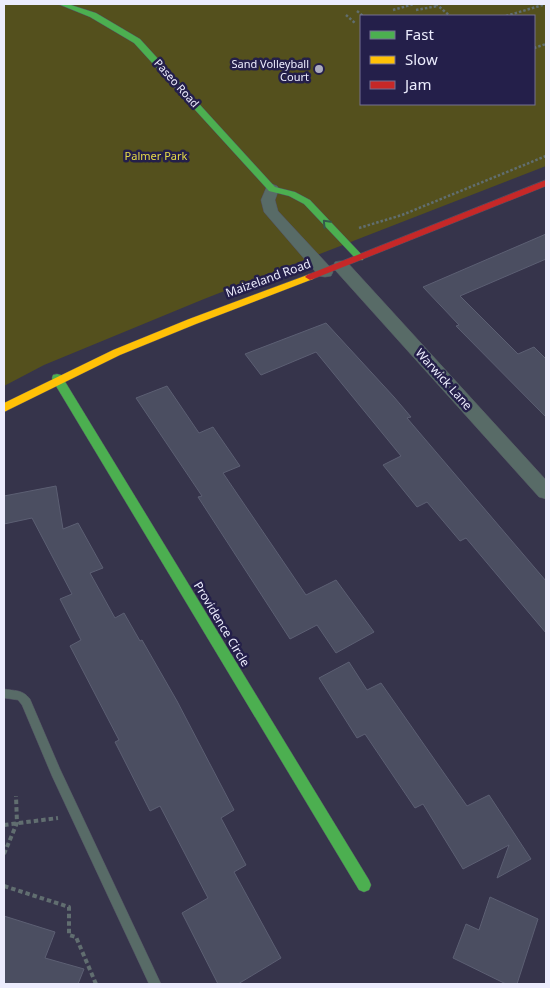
<svg xmlns="http://www.w3.org/2000/svg" width="550" height="988" font-family="'Noto Sans',sans-serif">
  <rect width="100%" height="100%" fill="#36344b"/>
  <path fill="#54501d" fill-rule="evenodd" d="M4,4h542v162l-342,133 -160,66 -40,21zM361,16h173v88h-173z"/>
  <g fill="#4b4e61" stroke="#5c5f73">
    <path d="M546,234v25l-86,37 58,58 16,-7 12,12v58l-90,-91 3,-1 -36,-38z"/>
    <path d="M326,323l68,74 17,20 -4,1 139,163v52l-80,-95 -6,3 -33,-39 -10,5 -34,-42 18,-9 -85,-104 -55,23 -16,-21z"/>
    <path d="M167,386l32,47 14,-6 27,39 -17,7 83,122 30,-15 38,52 -38,21 -19,-28 -27,14 -92,-142 4,-1 -66,-98z"/>
    <path d="M56,486l7,43 15,-6 25,45 -13,5 25,45 9,-5 16,28 2,-1 35,61 57,109 -13,8 25,47 -12,7 47,86 -43,26h-20l-36,-71 26,-15 -48,-92 -10,5 -35,-69 4,-2 -49,-94 11,-6 -21,-41 12,-5 -40,-76 -28,6v-28z"/>
    <path d="M349,662l18,28 14,-7 86,123 22,-11 42,64 -34,19 12,-33 -46,24 -40,-65 -8,4 -50,-74 -8,4 -38,-60z"/>
    <path d="M490,897l48,22 -21,65h-11l-53,-26 13,-34 13,6z"/>
    <path d="M4,916l51,16 -10,26 39,11 -6,15h-74z"/>
  </g>
  <g fill="none" stroke-linecap="round" stroke-linejoin="round">
    <defs>
      <path id="lane" d="M4,689c11,2 18,0 26,10l30,70 101,215h-12l-97,-208 -30,-71 -4,-5 -14,-2z"/>
      <g id="street">
        <path d="M272,184l5,2 2,3 -4,11 3,11 53,57 2,4 -2,4 -6,1 -6,-1 -55,-64 -3,-12 6,-14z"/>
        <path d="M341,261l6,1 199,218v19l-7,-2 -204,-227 -2,-4 2,-4z"/>
      </g>
      <g id="fast">
        <path d="M58,4h10l28,9 44,26 135,148 20,5 15,8 53,56v4h-6l-53,-56 -15,-8 -20,-5 -135,-148 -44,-26z"/>
        <path d="M57,374l4,1 308,505 2,5 -2,5 -5,2 -5,-2 -306,-509 -1,-3 1,-3z"/>
      </g>
      <path id="slow" d="M310,274l5,3 -2,2 -117,45 -76,31 -116,57v-9l109,-53 76,-31z"/>
      <path id="jam" d="M546,180v6l-233,93 -3,1 -5,-3 2,-2z"/>
    </defs>
    <use href="#lane" stroke="#514f62" stroke-width="1"/>
    <use href="#street" stroke="#514f62" stroke-width="1"/>
    <use href="#fast" stroke="#514f62" stroke-width="1"/>
    <use href="#slow" stroke="#514f62" stroke-width="1"/>
    <use href="#jam" stroke="#514f62" stroke-width="1"/>
    <g stroke="#616e70" stroke-width="2.5" stroke-dasharray="2.5 2" stroke-linecap="butt">
      <path d="M436,4l14,12"/>
      <path d="M393,10l21,-6"/>
      <path d="M416,10l22,-4"/>
      <path d="M357,11l6,5"/>
      <path d="M346,15l10,9"/>
      <path d="M506,16l40,-12"/>
      <path d="M534,48l12,-4"/>
      <path d="M359,228l43,-13 144,-59"/>
    </g>
    <g stroke="#616e70" stroke-width="4" stroke-dasharray="4.5 3" stroke-linecap="butt">
      <path d="M4,825l54,-7"/>
      <path d="M4,854l13,-31 -1,-27"/>
      <path d="M4,886l65,21v28l7,2 20,47"/>
    </g>
    <use href="#lane" fill="#586b67" fill-rule="evenodd"/>
    <use href="#street" fill="#586b67" fill-rule="evenodd"/>
    <use href="#fast" fill="#4caf50" fill-rule="evenodd"/>
    <use href="#slow" fill="#ffc107" fill-rule="evenodd"/>
    <use href="#jam" fill="#c62828" fill-rule="evenodd"/>
  </g>
  <defs><path id="oneway-chevron" d="M-2-3.5L2.5 0L-2 3.5" fill="none" stroke-width="1.6" stroke-linecap="round" stroke-linejoin="round" transform="scale(1.25)"/></defs>
  <use stroke="#34594c" href="#oneway-chevron" transform="translate(326 223) rotate(-133)"/>
  <circle fill="#acacbf" stroke="#241f4a" stroke-width="2" cx="319" cy="69" r="5"/>
  <g text-anchor="middle" dominant-baseline="central" stroke-width="5" stroke-linejoin="round" paint-order="stroke">
    <g font-size="11" fill="#ececfd" stroke="#241f4a" text-anchor="end">
      <text x="309" y="63">Sand Volleyball<tspan x="309" dy="13">Court</tspan></text>
    </g>
    <g font-size="11" fill="#ececfd" stroke="#241f4a">
      <text transform="translate(177 83) rotate(48)">Paseo Road</text>
    </g>
    <g font-size="11" fill="#e6db48" stroke="#241f4a">
      <text x="156" y="155">Palmer Park</text>
    </g>
    <g font-size="12" fill="#ececfd" stroke="#241f4a">
      <text transform="translate(268 278) rotate(-20)">Maizeland Road</text>
      <text transform="translate(444 379) rotate(48)">Warwick Lane</text>
      <text transform="translate(222 624) rotate(59)">Providence Circle</text>
    </g>
  </g>
  <rect width="550" height="988" fill="none" stroke="#ececfd" stroke-width="10"/>
  <rect x="360" y="15" width="175" height="90" fill="#241f4a" stroke="#747192"/>
  <rect x="370" y="31" width="25" height="8" fill="#4caf50" stroke="#747192"/>
  <text x="405" y="40" font-size="15" fill="#ececfd">Fast</text>
  <rect x="370" y="56" width="25" height="8" fill="#ffc107" stroke="#747192"/>
  <text x="405" y="65" font-size="15" fill="#ececfd">Slow</text>
  <rect x="370" y="81" width="25" height="8" fill="#c62828" stroke="#747192"/>
  <text x="405" y="90" font-size="15" fill="#ececfd">Jam</text>
</svg>
